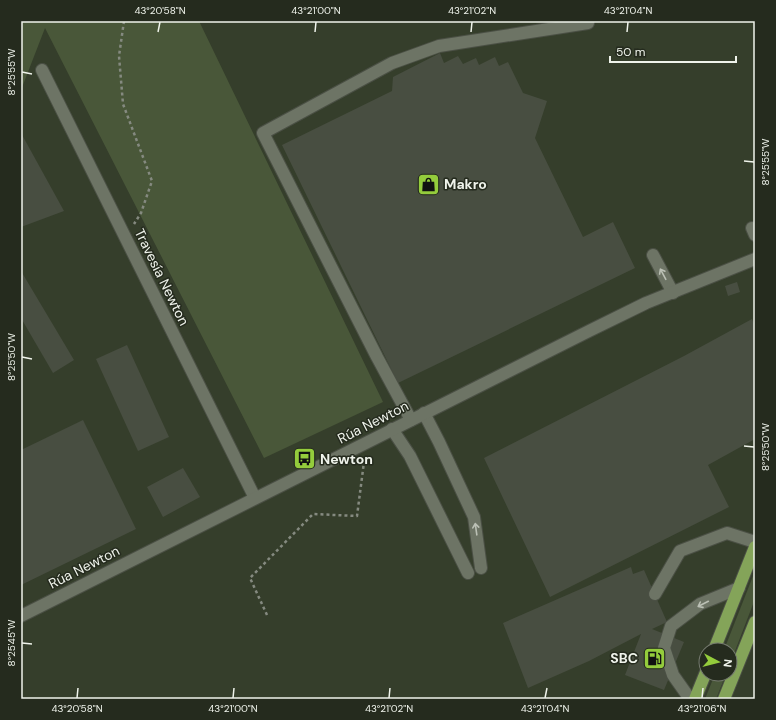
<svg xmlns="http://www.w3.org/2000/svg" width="776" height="720" font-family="'DM Sans',sans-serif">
  <rect width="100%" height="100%" fill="#2f3528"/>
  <path fill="#353e2b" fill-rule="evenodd" d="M21,21h734v678h-734zM706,650h24v24h-24z"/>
  <g fill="#495739">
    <path d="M21,21h178l184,381 -119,56 -219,-430 -24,62z"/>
    <path d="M755,571v28l-25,65v-14h-6z"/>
    <path d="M715,674h11l-10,25h-11z"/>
  </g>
  <g fill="#484e41">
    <path d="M440,53l4,10 14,-7 5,8 13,-6 3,7 16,-8 4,9 9,-4 15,31 24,8 -12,37 48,99 30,-15 22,46 -237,115 -116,-238 110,-54 1,-14z"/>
    <path d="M21,133l43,78 -43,16z"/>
    <path d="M21,271l53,89 -21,13 -32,-55z"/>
    <path d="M737,282l3,10 -12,4 -3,-10z"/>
    <path d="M752,319l3,7v113l-47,26 21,42 -179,90 -66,-139 200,-102z"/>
    <path d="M127,345l42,92 -31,14 -42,-92z"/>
    <path d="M83,420l53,109 -115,56v-135z"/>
    <path d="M183,468l17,29 -37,20 -16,-30z"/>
    <path d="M631,567l2,7 11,-4 23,52 -15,7 32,13 -20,48 -39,-15 16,-41 -52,27 -61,27 -25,-65z"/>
  </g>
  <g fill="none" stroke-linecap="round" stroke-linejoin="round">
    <defs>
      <g id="minor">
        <path d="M42,70l213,428"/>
        <path d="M752,228l3,7"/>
        <path d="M653,255l20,38"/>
        <path d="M424,413l15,29 35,75 7,51"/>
        <path d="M411,420l-34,-63 -114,-224 129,-70 47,-17 149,-23"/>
        <path d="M392,429l18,27 58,117"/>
        <path d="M655,594l25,-43 47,-18 28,9"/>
        <path d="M21,616l568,-285 57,-28 109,-44"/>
        <path d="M690,699l-17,-24 -9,-27 7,-22 29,-22 39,-16"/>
      </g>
      <g id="major">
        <path d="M714,650l41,-103"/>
        <path d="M695,699l11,-27"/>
        <path d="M724,699l31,-77"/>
      </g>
    </defs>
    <use href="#minor" stroke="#4b5045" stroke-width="14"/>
    <use href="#major" stroke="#4b5045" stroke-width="14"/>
    <g stroke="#858a80" stroke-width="2.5" stroke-dasharray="3 3" stroke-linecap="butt">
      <path d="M124,21l-5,35 4,48 29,77 -11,32 -7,11"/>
      <path d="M267,615l-17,-37 63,-64 44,2 7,-54"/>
    </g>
    <use href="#minor" stroke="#6d7465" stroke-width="12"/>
    <use href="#major" stroke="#84a459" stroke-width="12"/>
  </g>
  <defs><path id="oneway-shaft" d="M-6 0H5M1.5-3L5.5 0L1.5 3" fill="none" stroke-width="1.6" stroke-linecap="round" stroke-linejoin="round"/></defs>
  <g stroke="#bbc0b5">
    <use href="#oneway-shaft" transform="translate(663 274) rotate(-118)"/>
    <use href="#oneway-shaft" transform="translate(476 529) rotate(-98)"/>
    <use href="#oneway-shaft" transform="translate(703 604) rotate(153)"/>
  </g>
  <path fill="none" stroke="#eff3eb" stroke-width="1.5" d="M158,32l2,-10M315,32l1,-10M471,32l1,-10M627,32l1,-10M22,72l10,2M744,161l10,1M22,357l10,2M744,446l10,1M22,643l10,1M77,698l1,-10M233,698l1,-10M389,698l1,-10M545,698l2,-10M702,698l1,-10"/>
  <defs>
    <symbol id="shop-square" viewBox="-11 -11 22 22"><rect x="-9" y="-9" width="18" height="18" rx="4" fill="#94cc3c" stroke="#252b1e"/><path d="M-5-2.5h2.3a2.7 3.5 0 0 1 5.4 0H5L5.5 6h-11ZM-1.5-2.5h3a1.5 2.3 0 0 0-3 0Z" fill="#111"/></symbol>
    <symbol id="bus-square" viewBox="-11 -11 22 22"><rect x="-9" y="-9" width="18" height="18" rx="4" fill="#94cc3c" stroke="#252b1e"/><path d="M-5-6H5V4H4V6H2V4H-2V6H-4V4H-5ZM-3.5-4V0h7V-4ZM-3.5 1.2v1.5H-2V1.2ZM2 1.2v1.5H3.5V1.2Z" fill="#111"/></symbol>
    <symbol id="fuel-square" viewBox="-11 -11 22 22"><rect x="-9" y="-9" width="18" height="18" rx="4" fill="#94cc3c" stroke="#252b1e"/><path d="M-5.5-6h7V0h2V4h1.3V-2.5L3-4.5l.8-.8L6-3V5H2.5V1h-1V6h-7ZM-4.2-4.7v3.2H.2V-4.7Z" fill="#111"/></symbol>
  </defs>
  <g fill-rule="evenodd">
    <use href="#shop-square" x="416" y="172" width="25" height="25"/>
    <use href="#bus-square" x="292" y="446" width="25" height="25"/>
    <use href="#fuel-square" x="642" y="646" width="25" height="25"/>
  </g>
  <g text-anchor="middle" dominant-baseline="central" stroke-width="3" stroke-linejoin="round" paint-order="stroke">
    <g font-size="14" font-weight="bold" fill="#eff3eb" stroke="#252b1e" text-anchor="start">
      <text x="444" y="184">Makro</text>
      <text x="320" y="459">Newton</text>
      <text x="638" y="658" text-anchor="end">SBC</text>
    </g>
    <g font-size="14" fill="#eff3eb" stroke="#252b1e">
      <text transform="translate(162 277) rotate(64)">Travesía Newton</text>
      <text transform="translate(373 422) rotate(-27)">Rúa Newton</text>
      <text transform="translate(84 567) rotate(-27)">Rúa Newton</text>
    </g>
  </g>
  <rect width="776" height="720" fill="none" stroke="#252b1e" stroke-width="44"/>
  <g transform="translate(718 662) rotate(97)"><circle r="19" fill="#252b1e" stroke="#767b70"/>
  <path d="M0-3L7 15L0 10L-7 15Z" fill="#94cc3c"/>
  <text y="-6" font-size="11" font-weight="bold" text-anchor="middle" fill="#eff3eb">N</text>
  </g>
  <path d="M610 56v6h126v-6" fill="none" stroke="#eff3eb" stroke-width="2"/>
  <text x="616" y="56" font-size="12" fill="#eff3eb" stroke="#252b1e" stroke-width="3" paint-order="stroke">50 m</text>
  <rect x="22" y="22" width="732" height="676" fill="none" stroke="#eff3eb" stroke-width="1.5"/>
  <g font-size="10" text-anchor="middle" fill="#eff3eb">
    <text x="160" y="14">43°20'58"N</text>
    <text x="316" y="14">43°21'00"N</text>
    <text x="472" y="14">43°21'02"N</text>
    <text x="628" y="14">43°21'04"N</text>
    <text transform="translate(11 72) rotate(-90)" y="4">8°25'55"W</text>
    <text transform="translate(765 162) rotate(-90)" y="4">8°25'55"W</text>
    <text transform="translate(11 357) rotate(-90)" y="4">8°25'50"W</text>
    <text transform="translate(765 447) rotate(-90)" y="4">8°25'50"W</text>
    <text transform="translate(11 643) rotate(-90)" y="4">8°25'45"W</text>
    <text x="77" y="712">43°20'58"N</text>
    <text x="233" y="712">43°21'00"N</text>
    <text x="389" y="712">43°21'02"N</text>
    <text x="545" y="712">43°21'04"N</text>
    <text x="702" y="712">43°21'06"N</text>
  </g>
</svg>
